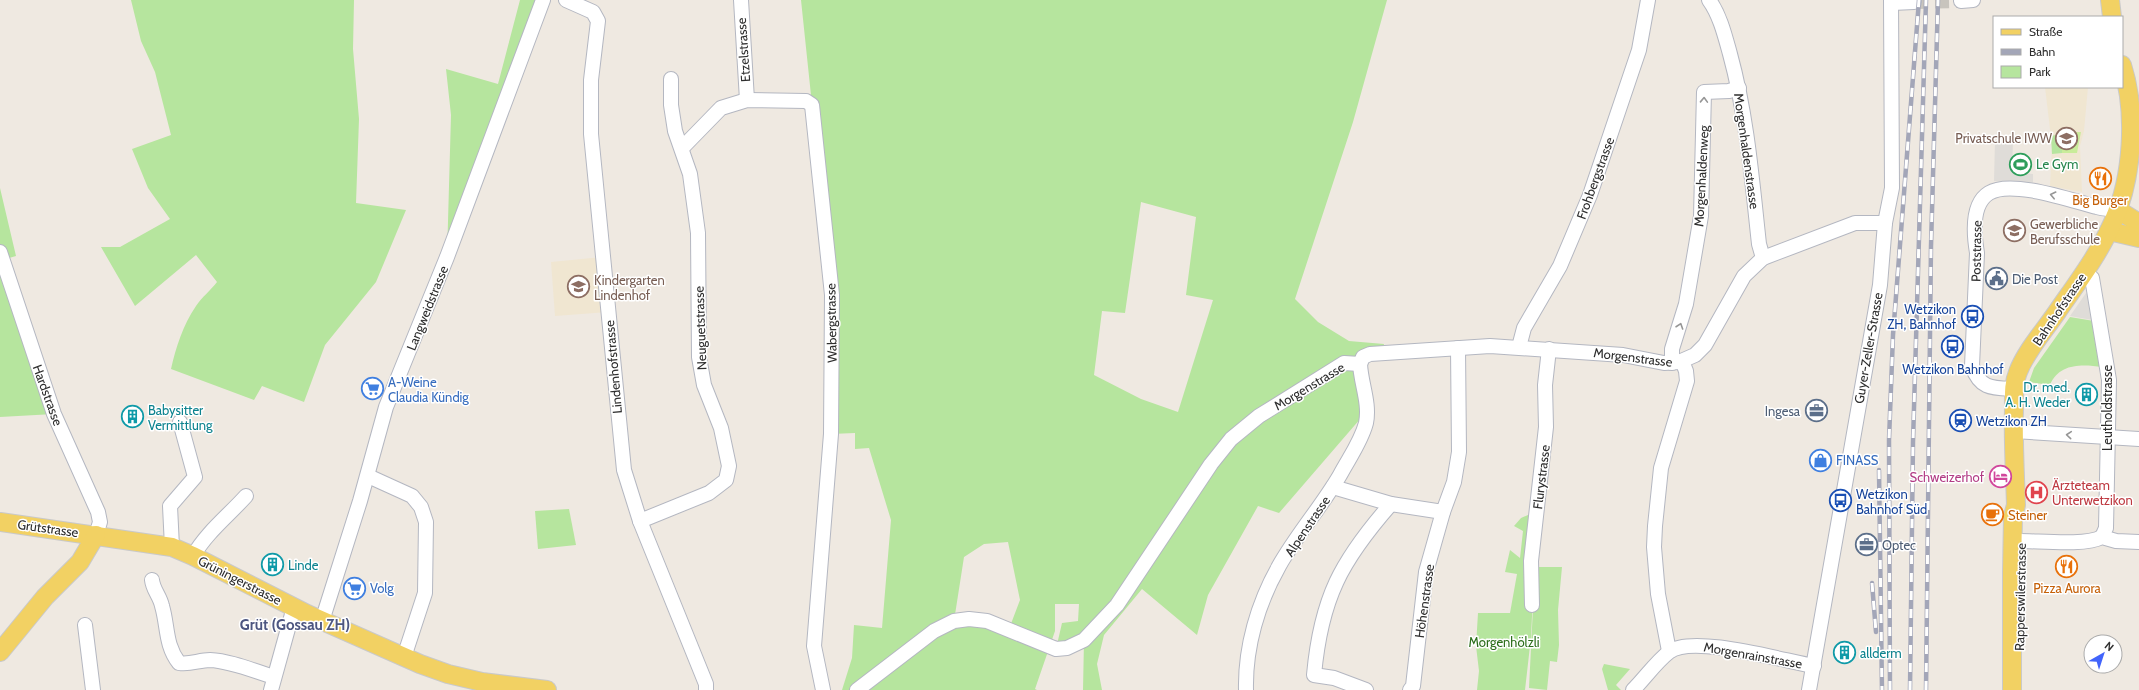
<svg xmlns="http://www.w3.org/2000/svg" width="2139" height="690" font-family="Cabin,sans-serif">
  <rect width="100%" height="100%" fill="#efe9e1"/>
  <g fill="#f0e6d1">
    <path d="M2045,87h43l-4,44 -4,15 2,46 -32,-6 2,-40z"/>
    <path d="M602,257l6,55 -53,4 -4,-54z"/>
  </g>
  <g fill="#b6e59e" fill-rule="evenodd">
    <path d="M131,0h223l-1,49 6,70 -3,84 50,7 -30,72 -51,63 -21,57 -42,-16 -8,14 -83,-31c5,-22 12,-44 25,-63 6,-9 15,-16 21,-24l-21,-27 -61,51 -34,-59h19l50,-28 -22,-31 -16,-39 39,-14 -16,-63 -14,-31z"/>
    <path d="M520,0h23l-96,257 4,-142 -5,-46 52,15z"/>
    <path d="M801,0h586l-34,122 -58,177 23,23 31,19 35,3 -2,9 -19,4 4,54 -88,102 -21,-7 -50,89 -11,40 -55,-46 -38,46 -7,29 5,26h-19l1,-50 -28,9 6,-26 16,-2 1,-17h-24v27l-20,58 2,1h-195l10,-32 2,-33 28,3 9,-108 -22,-72 -14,1v-16l-24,1 1,-139zM1141,202l55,15 -10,78 27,5 -35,112 -37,-13 -47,-24 8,-64 23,2zM1008,542l12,58 -11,29 -55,-8 10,-64 20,-13z"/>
    <path d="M2056,135l6,8v10l-10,1 -1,-18z"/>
    <path d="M0,188l16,68 -14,4 52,154 -54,3z"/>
    <path d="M2070,317l24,4 8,46c-20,-3 -43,-4 -52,18l-21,-3 5,-14z"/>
    <path d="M569,509l7,36 -38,4 -3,-38z"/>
    <path d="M1537,511l-6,126 -6,53h-48l2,-19 -3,-25 2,-33h32l7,-39 -12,-2 5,-22 10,8 3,-27 -9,-5 7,-8z"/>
    <path d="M1535,567h27l-4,43 1,35 -2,17 -7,-1 -3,29 -18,-2z"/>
    <path d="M1604,664l26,5 -14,16 5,5h-13l-6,-21z"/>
  </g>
  <path fill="#c9ec9a" d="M2081,132l-4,21h-15v-10h-3l-3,-10z"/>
  <g fill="#dfdcd8">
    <path d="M1995,140h18l-1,32 21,2v8l-39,-1z"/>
    <path d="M2086,293l3,3 9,25 -28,-5z"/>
  </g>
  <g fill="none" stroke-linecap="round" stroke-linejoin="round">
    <path stroke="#c8c4bd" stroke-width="14" stroke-dasharray="14 7" stroke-linecap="butt" d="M1914,2l47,-1"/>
    <defs>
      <g id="minor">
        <path d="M566,0l27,12 5,9 -7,59v54l33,336 16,51 66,163v6"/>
        <path d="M741,0l6,100"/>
        <path d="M1709,0c11,15 16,36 21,54 17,62 22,126 29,190l4,14"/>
        <path d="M1961,1l12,-1"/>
        <path d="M1892,3l22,-1"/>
        <path d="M682,148l39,-40 26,-8 59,1 6,4 20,190 -1,139 -17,212 9,44"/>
        <path d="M0,252l54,162 44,98 2,10 -4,13"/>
        <path d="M2092,278l17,102 -3,148 -4,9"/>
        <path d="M1519,347l5,-19 36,-62 30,-71 49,-145 9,-50"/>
        <path d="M1672,363v-14l14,-45 15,-88 3,-124 25,-1 10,-3"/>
        <path d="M1360,364l3,-7 7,-3 120,-8 133,9 41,8 15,-1 16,-7 10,-10 39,-69 19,-18 92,-35h30"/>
        <path d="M2014,389c-22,-1 -34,0 -42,-23l5,-113c-3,-18 -6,-49 12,-60 22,-14 84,8 108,14 6,2 14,2 21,3"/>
        <path d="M2014,431l125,8"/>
        <path d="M368,476l44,20 9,11 5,15 -1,71 -21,64"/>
        <path d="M1333,487l58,17 52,8"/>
        <path d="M640,521l69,-28 17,-13 3,-14 -8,-38 -17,-43 -5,-28 -1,-124 -8,-59 -15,-43 -4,-26v-26"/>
        <path d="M2020,541c21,0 65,5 82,-4l14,4 23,1"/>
        <path d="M172,547l-2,-41 25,-29 -15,-55"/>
        <path d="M193,556c14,-24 35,-40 53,-60"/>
        <path d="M152,580c1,10 8,16 10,26 6,20 3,39 17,57 11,2 20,-3 31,-3 21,1 44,11 64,17"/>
        <path d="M1532,605l-1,-44 15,-134 -1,-42 4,-36"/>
        <path d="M322,621l38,-120 26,-94 61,-150 96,-257"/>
        <path d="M85,625l8,65"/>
        <path d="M1669,651l-11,-57 -4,-47 1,-21 6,-58 26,-87 -1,-10 -4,-10"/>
        <path d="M271,690l23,-83"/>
        <path d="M857,690l77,-59 20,-10 15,-2 18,2 69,28 11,-1 17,-8 33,-35 94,-141 20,-25 28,-23 85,-53 16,1"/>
        <path d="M1246,690c-1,-43 12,-87 33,-124 18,-32 43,-60 61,-91 9,-17 21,-33 26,-52 4,-20 -5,-39 -6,-59"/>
        <path d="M1366,690l-32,-12 -20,-3c7,-77 27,-114 77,-171"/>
        <path d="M1410,690l3,-4 13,-114 17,-60 11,-30 5,-30 -1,-104"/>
        <path d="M1633,690c12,-12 23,-28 36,-38 23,-18 115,9 145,14"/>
        <path d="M1809,690l71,-405 5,-62 7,-35 -1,-188"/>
      </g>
      <g id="major">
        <path d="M2110,0l2,17"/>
        <path d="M2118,210l21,13"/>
        <path d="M2109,231l30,7"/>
        <path d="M0,522l172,25 21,9 114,58 113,50 28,10 34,8 65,8"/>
        <path d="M0,652l45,-55 35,-35 16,-27"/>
        <path d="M2012,690v-118l1,-56 3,-11c-1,-32 -3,-65 -2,-97 0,-12 -1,-24 4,-36 8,-21 26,-41 39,-60 20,-29 42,-58 56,-90 20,-45 24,-110 9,-157"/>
      </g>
    </defs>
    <use href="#minor" stroke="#b4b7c1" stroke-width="16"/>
    <use href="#major" stroke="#c9c9c9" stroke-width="20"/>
    <use href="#minor" stroke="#fff" stroke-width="14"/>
    <use href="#major" stroke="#f2d163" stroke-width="18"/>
    <defs>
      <g id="rail">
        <path d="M1879,470l3,220"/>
        <path d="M1872,583l4,49"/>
        <path d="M1890,690l-1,-250 4,-105 26,-335"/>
        <path d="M1910,690l3,-248 13,-442"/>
        <path d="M1926,690l5,-444 7,-246"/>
      </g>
    </defs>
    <use href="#rail" stroke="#a3a6b8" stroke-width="4.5"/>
    <use href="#rail" stroke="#fff" stroke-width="3" stroke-dasharray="9" stroke-linecap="butt"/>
  </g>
  <defs><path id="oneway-chevron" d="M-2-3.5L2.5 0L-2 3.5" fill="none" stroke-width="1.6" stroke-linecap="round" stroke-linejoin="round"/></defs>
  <g stroke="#969696">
    <use href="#oneway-chevron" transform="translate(1704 100) rotate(-88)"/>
    <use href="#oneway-chevron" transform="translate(2053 195) rotate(-167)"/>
    <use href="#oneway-chevron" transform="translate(1680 326) rotate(-71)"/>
    <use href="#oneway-chevron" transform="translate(2069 435) rotate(-175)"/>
  </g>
  <defs>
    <symbol id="school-ring" viewBox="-11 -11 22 22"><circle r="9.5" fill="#fff" stroke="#8d6e63" stroke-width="1.5"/><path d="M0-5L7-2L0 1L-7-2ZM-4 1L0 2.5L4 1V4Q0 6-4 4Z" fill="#8d6e63"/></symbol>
    <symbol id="stadium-ring" viewBox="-11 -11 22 22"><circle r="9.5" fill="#fff" stroke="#2e9e5b" stroke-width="1.5"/><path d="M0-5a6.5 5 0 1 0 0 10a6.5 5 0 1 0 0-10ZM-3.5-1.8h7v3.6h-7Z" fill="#2e9e5b"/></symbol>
    <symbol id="restaurant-ring" viewBox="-11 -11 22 22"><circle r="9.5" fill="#fff" stroke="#e8710a" stroke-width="1.5"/><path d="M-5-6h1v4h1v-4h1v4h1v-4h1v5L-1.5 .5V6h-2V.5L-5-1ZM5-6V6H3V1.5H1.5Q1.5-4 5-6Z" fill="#e8710a"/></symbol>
    <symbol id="civic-ring" viewBox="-11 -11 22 22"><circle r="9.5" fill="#fff" stroke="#5c6f8a" stroke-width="1.5"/><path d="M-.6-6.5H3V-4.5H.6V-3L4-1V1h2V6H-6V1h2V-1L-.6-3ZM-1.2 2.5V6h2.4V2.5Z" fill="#5c6f8a"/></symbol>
    <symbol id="bus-ring" viewBox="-11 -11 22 22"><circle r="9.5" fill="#fff" stroke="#1a4fb4" stroke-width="1.5"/><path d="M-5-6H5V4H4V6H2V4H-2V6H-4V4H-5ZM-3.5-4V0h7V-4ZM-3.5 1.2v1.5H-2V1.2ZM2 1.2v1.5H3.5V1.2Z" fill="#1a4fb4"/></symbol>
    <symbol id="supermarket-ring" viewBox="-11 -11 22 22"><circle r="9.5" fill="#fff" stroke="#3f7fe0" stroke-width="1.5"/><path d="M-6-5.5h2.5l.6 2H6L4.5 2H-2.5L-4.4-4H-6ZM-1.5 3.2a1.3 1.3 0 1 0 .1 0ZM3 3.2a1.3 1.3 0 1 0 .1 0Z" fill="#3f7fe0"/></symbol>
    <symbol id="building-ring" viewBox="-11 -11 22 22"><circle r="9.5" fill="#fff" stroke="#0f9aa8" stroke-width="1.5"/><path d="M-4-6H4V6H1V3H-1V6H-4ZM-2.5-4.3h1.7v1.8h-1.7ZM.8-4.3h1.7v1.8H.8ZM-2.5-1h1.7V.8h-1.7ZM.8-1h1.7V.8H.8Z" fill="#0f9aa8"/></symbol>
    <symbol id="office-ring" viewBox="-11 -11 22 22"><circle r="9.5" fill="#fff" stroke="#5c6f8a" stroke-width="1.5"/><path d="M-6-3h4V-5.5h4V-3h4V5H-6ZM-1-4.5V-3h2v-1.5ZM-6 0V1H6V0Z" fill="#5c6f8a"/></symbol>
    <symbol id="station-ring" viewBox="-11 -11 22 22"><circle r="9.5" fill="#fff" stroke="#1a4fb4" stroke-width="1.5"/><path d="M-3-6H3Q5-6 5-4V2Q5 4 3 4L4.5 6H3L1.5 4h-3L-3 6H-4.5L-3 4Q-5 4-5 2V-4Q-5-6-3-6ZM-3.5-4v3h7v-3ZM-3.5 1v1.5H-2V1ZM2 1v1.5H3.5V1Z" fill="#1a4fb4"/></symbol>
    <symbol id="shop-ring" viewBox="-11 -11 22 22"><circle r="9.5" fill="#fff" stroke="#3f7fe0" stroke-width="1.5"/><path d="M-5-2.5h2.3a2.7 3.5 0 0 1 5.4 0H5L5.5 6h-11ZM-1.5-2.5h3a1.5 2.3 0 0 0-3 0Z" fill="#3f7fe0"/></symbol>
    <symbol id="hotel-ring" viewBox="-11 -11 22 22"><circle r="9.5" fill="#fff" stroke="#d1479c" stroke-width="1.5"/><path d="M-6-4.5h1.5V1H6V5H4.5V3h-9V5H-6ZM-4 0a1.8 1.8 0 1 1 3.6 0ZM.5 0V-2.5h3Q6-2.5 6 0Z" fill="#d1479c"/></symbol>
    <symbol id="hospital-ring" viewBox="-11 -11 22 22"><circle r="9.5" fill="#fff" stroke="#e0444e" stroke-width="1.5"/><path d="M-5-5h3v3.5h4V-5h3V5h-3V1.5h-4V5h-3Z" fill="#e0444e"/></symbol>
    <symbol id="cafe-ring" viewBox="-11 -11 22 22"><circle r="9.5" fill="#fff" stroke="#e8710a" stroke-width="1.5"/><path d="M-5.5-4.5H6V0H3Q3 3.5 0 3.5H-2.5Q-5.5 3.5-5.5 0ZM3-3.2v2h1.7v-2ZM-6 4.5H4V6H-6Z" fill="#e8710a"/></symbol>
  </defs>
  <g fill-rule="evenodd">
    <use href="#school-ring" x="2054" y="126" width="25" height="25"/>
    <use href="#stadium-ring" x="2008" y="152" width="25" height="25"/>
    <use href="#restaurant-ring" x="2088" y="166" width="25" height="25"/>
    <use href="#school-ring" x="2002" y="218" width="25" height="25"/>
    <use href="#civic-ring" x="1984" y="266" width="25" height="25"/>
    <use href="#school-ring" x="566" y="274" width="25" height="25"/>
    <use href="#bus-ring" x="1960" y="304" width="25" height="25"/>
    <use href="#bus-ring" x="1940" y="334" width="25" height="25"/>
    <use href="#supermarket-ring" x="360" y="376" width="25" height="25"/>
    <use href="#building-ring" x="2074" y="382" width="25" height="25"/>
    <use href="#office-ring" x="1804" y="398" width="25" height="25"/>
    <use href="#building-ring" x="120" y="404" width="25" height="25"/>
    <use href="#station-ring" x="1948" y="408" width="25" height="25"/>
    <use href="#shop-ring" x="1808" y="448" width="25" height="25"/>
    <use href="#hotel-ring" x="1988" y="464" width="25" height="25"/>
    <use href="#hospital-ring" x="2024" y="480" width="25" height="25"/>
    <use href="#bus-ring" x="1828" y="488" width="25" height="25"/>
    <use href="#cafe-ring" x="1980" y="502" width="25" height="25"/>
    <use href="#office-ring" x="1854" y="532" width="25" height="25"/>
    <use href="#building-ring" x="260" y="552" width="25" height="25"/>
    <use href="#restaurant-ring" x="2054" y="554" width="25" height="25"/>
    <use href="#supermarket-ring" x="342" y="576" width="25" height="25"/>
    <use href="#building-ring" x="1832" y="640" width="25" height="25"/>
  </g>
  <g text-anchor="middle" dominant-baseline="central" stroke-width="3" stroke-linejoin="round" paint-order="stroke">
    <g font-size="13" fill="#2e2e2e" stroke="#fff">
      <text transform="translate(743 50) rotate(-94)">Etzelstrasse</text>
      <text transform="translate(1747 151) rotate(82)">Morgenhaldenstrasse</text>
      <text transform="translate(1701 176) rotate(-87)">Morgenhaldenweg</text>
      <text transform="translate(1595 178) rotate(-70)">Frohbergstrasse</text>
      <text transform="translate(1976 251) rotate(-89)">Poststrasse</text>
      <text transform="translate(427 308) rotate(-68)">Langweidstrasse</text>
      <text transform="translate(2059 309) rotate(-56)">Bahnhofstrasse</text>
      <text transform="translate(831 323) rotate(-91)">Wabergstrasse</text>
      <text transform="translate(700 328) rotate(-92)">Neuguetstrasse</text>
      <text transform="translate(1868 348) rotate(-80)">Guyer-Zeller-Strasse</text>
      <text transform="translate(1633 357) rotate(7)">Morgenstrasse</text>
      <text transform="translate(613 367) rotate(-95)">Lindenhofstrasse</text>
      <text transform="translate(1309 386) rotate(-31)">Morgenstrasse</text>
      <text transform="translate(48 395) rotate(70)">Hardstrasse</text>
      <text transform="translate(2107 408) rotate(-90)">Leutholdstrasse</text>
      <text transform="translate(1541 477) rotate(-83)">Flurystrasse</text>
      <text transform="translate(1307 526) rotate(-56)">Alpenstrasse</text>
      <text transform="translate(48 528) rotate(8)">Grütstrasse</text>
      <text transform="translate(240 580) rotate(27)">Grüningerstrasse</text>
      <text transform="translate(2020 597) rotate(-89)">Rapperswilerstrasse</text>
      <text transform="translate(1424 601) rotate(-82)">Höhenstrasse</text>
      <text transform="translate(1753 655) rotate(10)">Morgenrainstrasse</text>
    </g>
    <g font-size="13" fill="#785e54" stroke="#fff" text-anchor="start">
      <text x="2052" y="138" text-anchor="end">Privatschule IWW</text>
      <text x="2030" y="224">Gewerbliche<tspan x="2030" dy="15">Berufsschule</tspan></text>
      <text x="594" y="280">Kindergarten<tspan x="594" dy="15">Lindenhof</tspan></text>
    </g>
    <g font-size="13" fill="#27864d" stroke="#fff" text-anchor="start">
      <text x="2036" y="164">Le Gym</text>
    </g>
    <g font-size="13" fill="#c56008" stroke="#fff">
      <text x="2100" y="200">Big Burger</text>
      <text x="2008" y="515" text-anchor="start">Steiner</text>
      <text x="2067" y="588">Pizza Aurora</text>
    </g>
    <g font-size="13" fill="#4e5e75" stroke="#fff" text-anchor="start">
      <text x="2012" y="279">Die Post</text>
      <text x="1800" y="411" text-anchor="end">Ingesa</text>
      <text x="1882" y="545">Optec</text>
    </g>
    <g font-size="13" fill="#164399" stroke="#fff" text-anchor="start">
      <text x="1956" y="309" text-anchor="end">Wetzikon<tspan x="1956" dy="15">ZH, Bahnhof</tspan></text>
      <text x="1953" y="369" text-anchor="middle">Wetzikon Bahnhof</text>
      <text x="1976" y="421">Wetzikon ZH</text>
      <text x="1856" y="494">Wetzikon<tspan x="1856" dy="15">Bahnhof Süd</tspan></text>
    </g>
    <g font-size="13" fill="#366cbe" stroke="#fff" text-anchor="start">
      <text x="388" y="382">A-Weine<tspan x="388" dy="15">Claudia Kündig</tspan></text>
      <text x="1836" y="460">FINASS</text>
      <text x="370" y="588">Volg</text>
    </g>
    <g font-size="13" fill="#0d838f" stroke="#fff" text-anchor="start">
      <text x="2070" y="387" text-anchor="end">Dr. med.<tspan x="2070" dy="15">A. H. Weder</tspan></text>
      <text x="148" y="410">Babysitter<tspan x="148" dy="15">Vermittlung</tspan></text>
      <text x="288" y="565">Linde</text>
      <text x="1860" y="653">allderm</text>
    </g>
    <g font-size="13" fill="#b23c85" stroke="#fff" text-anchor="end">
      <text x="1984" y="477">Schweizerhof</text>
    </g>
    <g font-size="13" fill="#be3a42" stroke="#fff" text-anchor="start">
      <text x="2052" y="485">Ärzteteam<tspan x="2052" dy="15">Unterwetzikon</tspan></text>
    </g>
    <g font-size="13" fill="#2c6e1b" stroke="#fff">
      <text x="1504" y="642">Morgenhölzli</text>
    </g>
    <g font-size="15" font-weight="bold" fill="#4d5680" stroke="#fff">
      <text x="295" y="625">Grüt (Gossau ZH)</text>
    </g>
  </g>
  <rect x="1993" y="16" width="130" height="72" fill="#ffffff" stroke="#ababab"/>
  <rect x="2001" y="29" width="20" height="6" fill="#f2d163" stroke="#ababab"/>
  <text x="2029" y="36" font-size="12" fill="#2e2e2e">Straße</text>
  <rect x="2001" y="49" width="20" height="6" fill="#a3a6b8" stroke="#ababab"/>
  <text x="2029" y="56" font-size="12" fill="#2e2e2e">Bahn</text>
  <rect x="2001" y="66" width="20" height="12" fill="#b6e59e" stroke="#ababab"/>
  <text x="2029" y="76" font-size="12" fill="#2e2e2e">Park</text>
  <g transform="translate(2103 654) rotate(39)"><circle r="19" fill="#ffffff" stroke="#ababab"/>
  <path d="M0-3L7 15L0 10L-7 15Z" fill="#4264fb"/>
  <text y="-6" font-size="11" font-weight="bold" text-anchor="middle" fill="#2e2e2e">N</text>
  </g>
</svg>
